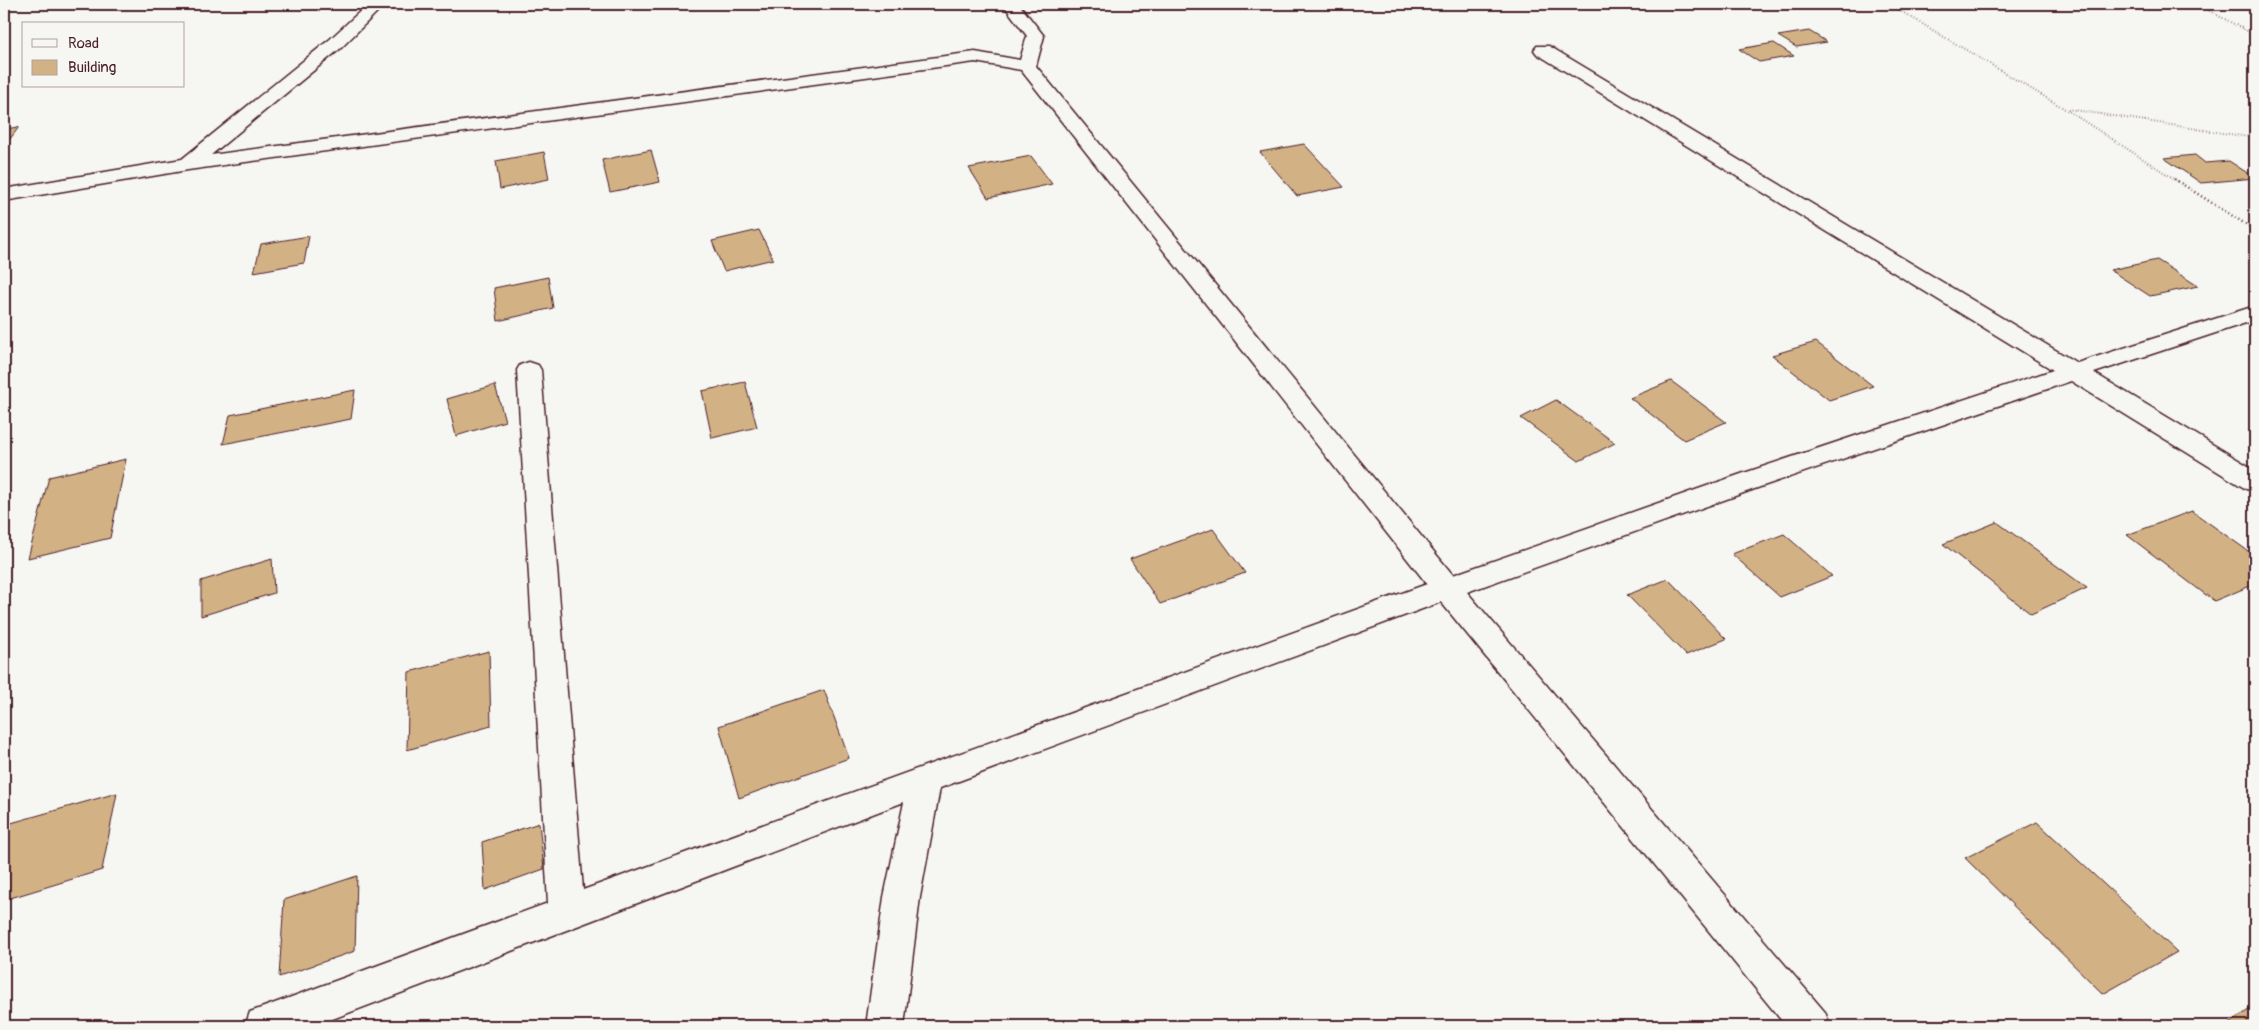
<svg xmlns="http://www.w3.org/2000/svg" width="2259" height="1030" font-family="Pangolin,sans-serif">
  <rect width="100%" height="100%" fill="#f6f6f2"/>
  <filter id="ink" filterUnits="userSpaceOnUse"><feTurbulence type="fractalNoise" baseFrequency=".02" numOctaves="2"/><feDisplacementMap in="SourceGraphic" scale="10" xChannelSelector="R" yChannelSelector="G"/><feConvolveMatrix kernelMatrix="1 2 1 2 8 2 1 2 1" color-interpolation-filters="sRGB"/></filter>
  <g filter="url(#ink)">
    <g fill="#d2b285" stroke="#4a1f2b">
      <path d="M1809,31l18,11 -31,5 -18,-11z"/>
      <path d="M1774,43l20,13 -35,6 -20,-13z"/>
      <path d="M19,127l-15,20v-18z"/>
      <path d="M1304,144l40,43 -47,9 -37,-44z"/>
      <path d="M651,150l9,32 -50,10 -8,-32z"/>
      <path d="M544,152l5,27 -49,10 -4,-28z"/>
      <path d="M2195,155l10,8 24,-2 26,17 -54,5 -37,-25z"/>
      <path d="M1031,156l21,28 -64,14 -19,-30z"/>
      <path d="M759,230l14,29 -49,12 -12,-30z"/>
      <path d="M309,236l-5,27 -50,9 7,-28z"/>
      <path d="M2157,260l41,26 -48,10 -40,-26z"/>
      <path d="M548,277l5,31 -55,13 -4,-33z"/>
      <path d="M1816,342l57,44 -44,14 -57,-45z"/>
      <path d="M1671,381l55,41 -42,18 -54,-42z"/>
      <path d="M745,382l12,45 -45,11 -10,-47z"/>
      <path d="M495,385l10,36 -49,15 -9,-37z"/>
      <path d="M355,390l-4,29 -128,25 7,-29z"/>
      <path d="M1556,400l59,43 -36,18 -58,-43z"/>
      <path d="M126,459l-16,79 -82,20 21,-81z"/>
      <path d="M2192,511l63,45v28l-41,17 -87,-66z"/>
      <path d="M1997,522l90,66 -56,26 -88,-70z"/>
      <path d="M1213,529l32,44 -85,31 -30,-45z"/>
      <path d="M1784,534l48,42 -52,21 -48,-43z"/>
      <path d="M272,559l2,34 -73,23v-35z"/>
      <path d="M1668,579l58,60 -40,16 -59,-60z"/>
      <path d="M489,651l2,75 -84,24 2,-78z"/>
      <path d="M824,690l25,68 -110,40 -20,-72z"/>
      <path d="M117,793l-15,77 -98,30v-75z"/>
      <path d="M2037,822l140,130 -74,42 -138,-136z"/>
      <path d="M539,823l5,46 -59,21 -3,-48z"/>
      <path d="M357,876l-2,75 -76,26 5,-77z"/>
      <path d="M2255,1005v21h-28z"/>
    </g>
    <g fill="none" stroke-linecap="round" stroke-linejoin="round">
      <defs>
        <path id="minor" d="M368,4h17l-44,44 -130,107 764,-103 45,8 7,-24 -24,-32h16l25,32 -8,30 417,509 291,-102 309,-103 -516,-316 -3,-4 3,-4h12l528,317 178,-57v14l-161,53 161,97v21l-9,-2 -175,-108 -308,105 -296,106 358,420 5,14h-44l-345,-424 -501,186 -20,109 -16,129h-38l18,-129 20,-95 -590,224h-69l5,-14 14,-5 284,-104 -31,-533 3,-5 9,-3 9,3 3,5 42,520 844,-306 -406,-514 -46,-8 -787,108 -184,31v-12l178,-30 147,-119z"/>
      </defs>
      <use href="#minor" stroke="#4a1f2b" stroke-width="3"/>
      <g stroke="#4a1f2b" stroke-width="2" stroke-dasharray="0.5 2.5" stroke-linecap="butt">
        <path d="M1889,4l176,105 111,71"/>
        <path d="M2196,4l59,31"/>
        <path d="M2068,109l187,29"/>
      </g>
      <path stroke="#4a1f2b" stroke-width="2.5" stroke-dasharray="1 3" stroke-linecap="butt" d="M2174,179l81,51"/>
      <use href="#minor" fill="#f6f6f2" fill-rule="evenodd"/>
    </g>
  </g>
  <rect width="2259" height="1030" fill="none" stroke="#f6f6f2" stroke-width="20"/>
  <rect x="10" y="10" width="2239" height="1010" fill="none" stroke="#4a1f2b" stroke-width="2" filter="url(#ink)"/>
  <rect x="22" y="22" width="162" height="65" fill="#f6f6f2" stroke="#b1a0a2"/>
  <rect x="32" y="39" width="25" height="8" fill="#f6f6f2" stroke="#b1a0a2"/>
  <text x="68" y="48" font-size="15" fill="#4a1f2b">Road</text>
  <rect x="32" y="60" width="25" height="15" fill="#d2b285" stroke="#b1a0a2"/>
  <text x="68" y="72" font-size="15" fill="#4a1f2b">Building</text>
</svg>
